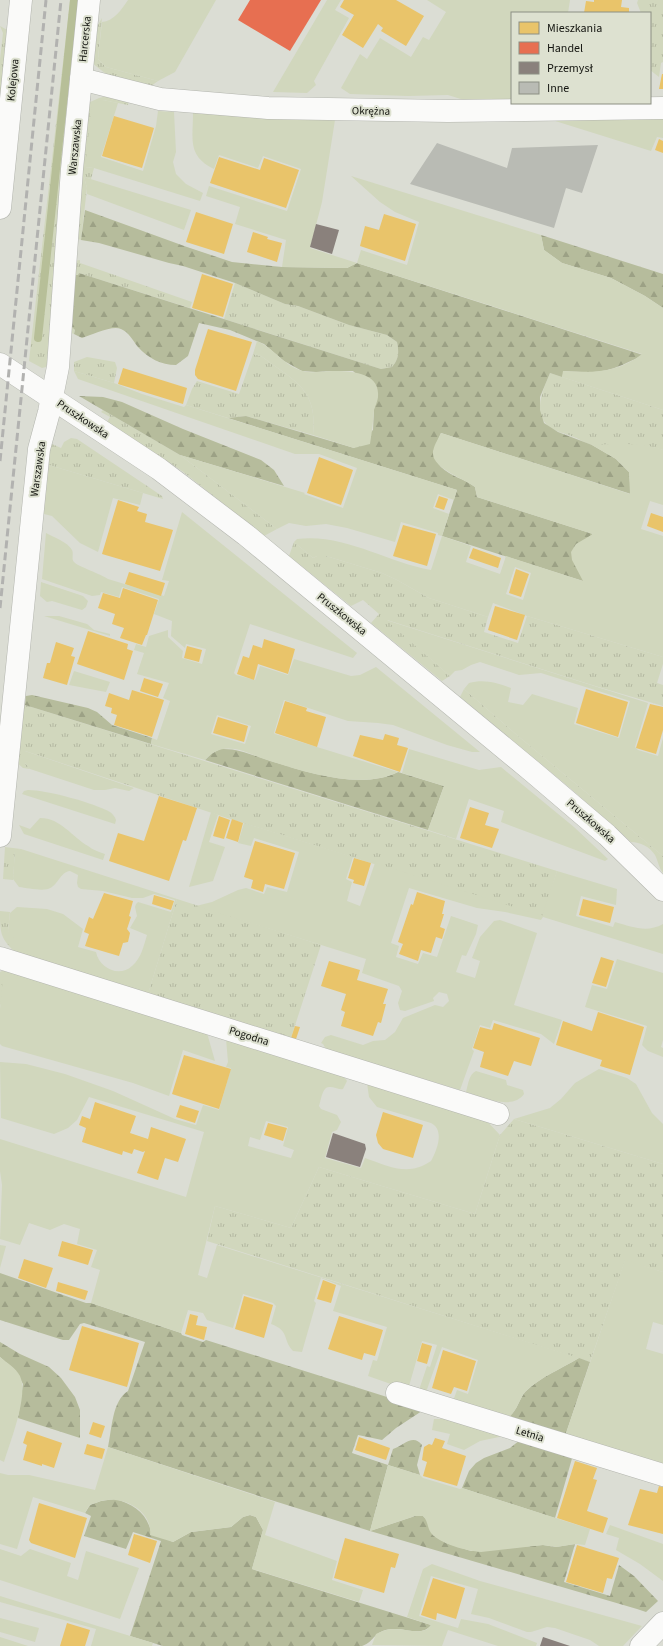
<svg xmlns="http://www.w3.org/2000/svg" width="663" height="1646" font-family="'Source Sans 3',sans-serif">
  <defs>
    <pattern id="grass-tufts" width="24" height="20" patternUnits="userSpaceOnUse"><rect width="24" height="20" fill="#d1d7bd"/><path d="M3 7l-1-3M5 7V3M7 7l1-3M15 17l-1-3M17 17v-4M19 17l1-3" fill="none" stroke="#b3b8a1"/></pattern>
    <pattern id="forest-firs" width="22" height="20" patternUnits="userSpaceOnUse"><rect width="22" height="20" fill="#b6bc9c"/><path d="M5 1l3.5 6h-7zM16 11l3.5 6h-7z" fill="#9ca185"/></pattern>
  </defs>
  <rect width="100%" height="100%" fill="#dbddd4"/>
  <g fill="url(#grass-tufts)">
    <path d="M70,0h11l-32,357 -3,10 -4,1 -13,-7z"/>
    <path d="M638,0h25v62l-2,1 -2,14 -9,-7v-57h-9l-4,-10z"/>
    <path d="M102,18l-4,41 8,8 52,14 -11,8 -37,-12 -18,-14 4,-35z"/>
    <path d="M0,26l9,5 -9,118v-90l3,-26z"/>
    <path d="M107,96l22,5 -1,4 -25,-5 -18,67 9,1 -3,11 -7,-2 3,11 -6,52 -6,-2 13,-135 11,-5z"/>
    <path d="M80,260v3l112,39 -2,6 -111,-35 -1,2h-3l-3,51 3,4 -1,4 -3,-1 2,-72z"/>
    <path d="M235,283l50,21 13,2 51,19 38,10 10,7c2,10 2,17 -5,25l-11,2 -157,-50z"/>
    <path d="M253,354l8,2c33,25 57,32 52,79l-67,-19 -18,2 -42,-13 6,-16 5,-8 42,13z"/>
    <path d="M87,357l28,5 2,6 -3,15 -40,-12v-9z"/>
    <path d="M550,373l113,37v40c-23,-8 -46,-3 -70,-5 -7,-1 -15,-7 -22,-9 -7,-3 -14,-4 -20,-8 -20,-13 -8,-38 -1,-55z"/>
    <path d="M103,410l77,45 97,74 -13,7 -82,-65 -75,-49 3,-5 -9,-5z"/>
    <path d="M71,438l6,1 85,57 1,3 -114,-34 -5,49 -4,-3 8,-60 4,-7 9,4 3,-6z"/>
    <path d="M294,542l19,16 4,-2h9l56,17 15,7 32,18 59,19 -4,15 34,11 9,-27 136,41v7l-6,19 6,2v21l-68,-20 -208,-66 63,56 -8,5 -71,-58 8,-9 -16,-14 -12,6 -62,-50z"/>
    <path d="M464,689l54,47 145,120v17c-4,-5 -5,-12 -8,-18 -5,-8 -15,-13 -24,-13l-61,-54 -110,-91z"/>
    <path d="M21,696h5l-1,9 532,166 -14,46 -325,-102 -193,-64v12l5,6 -7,-1 -8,-7z"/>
    <path d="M5,847l16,2 -6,2 -2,29 -10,-1z"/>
    <path d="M177,899l144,46 -31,96 -274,-88c-16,-15 -16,-20 -16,-42l10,1 -2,19 140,63z"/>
    <path d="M4,970h11l-15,36v-34z"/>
    <path d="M514,1119l149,45v108l-38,-11 -35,101 -383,-121 8,-35 76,22 28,-61 156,47 25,-79z"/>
  </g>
  <g fill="url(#forest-firs)">
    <path d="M85,210l102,37 45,15 50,5 65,1 10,-5 286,92c-33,17 -42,19 -79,16l-2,6 -12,-4 -10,24v13l4,13 14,9 34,13 24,14 13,13 2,22 -190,-61 -8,19c2,5 4,11 8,15 9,9 24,12 34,20l2,10 116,37 -7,5 -3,42 -141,-45 15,-46 -229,-72 18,-2 108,32 19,-18 1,-21 4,-14 -25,-24h-23l-14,1 -14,-1 -18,-10 -20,-17 -34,-14 -31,-7 -11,33 -12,9c-15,0 -28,-7 -38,-18 -5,-6 -9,-15 -17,-18 -9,-4 -29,6 -39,9l-8,-4 1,-4 -3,-3 3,-52h3l1,-2 302,96 11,-2c7,-8 7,-15 5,-25l-10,-7 -38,-10 -51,-19 -13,-2 -50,-21 -52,-17 -14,-3 -70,-20 -18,-3z"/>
    <path d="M541,235l122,39v34l-18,-12 -34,-18 -49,-15 -18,-13z"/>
    <path d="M79,396l24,1 19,5 61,27 78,31 13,10 10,16 -104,-31z"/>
    <path d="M32,695l56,13 9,4 15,13 40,13 -1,6 -126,-39 1,-9z"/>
    <path d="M220,749c17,-1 29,5 45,10 37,12 96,32 133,13l46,14 -16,44 -223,-70 6,-6z"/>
    <path d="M0,1273l86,30h5l90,30 1,2 21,7 3,-2 219,69 -29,19 -14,12 -24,-5 -6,18 36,12 5,-16c10,-3 20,-16 29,-4l-5,20 3,10 -32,-10 -18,66 45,-15h8l4,4 6,15 13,8 25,8 72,-6 13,2 19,-3 -11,38 46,14 9,-31 15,11 24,25 -12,11 -9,-3 -267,-78 -99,-31 -163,-53c4,-18 4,-46 20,-56l17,-49 -61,-19 -4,1 -11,16h-6l-63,-20z"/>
    <path d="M0,1342l20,12 29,13 12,11 14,19 5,13v28l-62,-20 5,-34 -8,-14 -15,-13z"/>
    <path d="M579,1358l11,4 -26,77 -54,-23c7,-6 9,-16 15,-24 15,-15 36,-23 54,-34z"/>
    <path d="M520,1440l53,15 -18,63 -93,-30 7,-17 7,-8 8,-5 26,-10z"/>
    <path d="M115,1499c18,5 32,14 36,33l22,10 18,-10 40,-5 12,-10 7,-2 6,2 7,13 -11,39 179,56c-9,12 -25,3 -38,4 -20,1 -17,12 -31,17h-199l-33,-10 31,-95 -28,-9 -7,17 -42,-13 7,-20 -6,-3 5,-8 11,-4z"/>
  </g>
  <g fill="#d1d7bd" fill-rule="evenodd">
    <path d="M128,0h88l-41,72 -17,9 -52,-14 -8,-8 4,-37c12,-1 20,-13 26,-22z"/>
    <path d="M327,0h14l-6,10 14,8 -35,63 2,4 -9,8 -34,-1z"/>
    <path d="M427,0h143l-2,13h-56v87h-48l-16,-5 -40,1 -58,-2 -9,-6 19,-34 7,5 13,-21 31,19 12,-20 6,3 17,-28z"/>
    <path d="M103,100l15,3 -17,54 42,14 13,-45 2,-15 16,1 2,40 -3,10 3,12 10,10 17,9 -3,8 -106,-33 -9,-1 7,-63z"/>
    <path d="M193,113l142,7 -13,82 -12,46 47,15 4,-13 46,15 12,-43 -24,-10 -15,-10 -29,-26 190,59 3,15 18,13 49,15 34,18 18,12v102l-101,-33 1,-6c30,2 55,2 79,-17l-285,-91 -10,5 -65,-1 4,-27 -51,-16 5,-17 -34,-11 3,-10 78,25 14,-42 -38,-13 -5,12 -39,-13 -5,14c-27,-13 -21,-30 -21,-56z"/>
    <path d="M663,118v20l-6,-1 -6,14 -99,-31z"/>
    <path d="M84,177l107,33 -7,20 -97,-36v-6z"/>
    <path d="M257,341c17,7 28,26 46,30 10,3 20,0 30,0 17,0 47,1 45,25 0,5 -3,10 -4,14 -1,12 -2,22 -4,34l-16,4 -41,-13c5,-47 -19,-54 -52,-79l-8,-2z"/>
    <path d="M74,371l40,12 28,11 42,13 2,-2 271,85 -3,10 -16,-6 -5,14 16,6 -7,22 29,10 -5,16 34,12 6,-18 77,25 -11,-21 -1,-8 5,-8 17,-10 -116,-37 -2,-10c-10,-8 -43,-19 -42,-34 0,-6 5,-14 8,-20l189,61 -1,-22 -13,-13 -24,-14c23,-1 49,-3 71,5v55l-13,-4 -9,28 22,7v121l-136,-41 -34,-13 -5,14 -59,-19 -32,-18 -15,-7 -56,-17h-9l-4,2 -19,-16 3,-3c47,-6 89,23 134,31l11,-34 -4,-1v-2l-37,-11 -6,20 -48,-14 -21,-4 -20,2 -17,-3 -12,6 -97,-74 125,38 -1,1 39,14 14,-40 -38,-14h-24l-217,-75zM515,567l16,6 -8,27 -17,-6z"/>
    <path d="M49,465l94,28 -3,12 -27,-7 -15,54 -18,-9 -28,-27 -8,-2z"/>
    <path d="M182,512l175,141 -4,5 -103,-34 -16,49 2,2 19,5 5,-14 28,9 6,-16 57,17 9,-1 16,-8 104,85h-8l-25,-7 -54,-20 -15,-2 -30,-2 -64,-21 -10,33 1,1 123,38c-37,19 -97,-1 -134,-13 -10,-3 -20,-9 -29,-10 -13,-2 -22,2 -30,11l-54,-16 1,-6 5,2 13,-39 -7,-3 6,-15 -32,-9 7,-21 -10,-3 2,-6 10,3 3,-11 19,-6v7l15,14 -1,7 20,6 4,-15 -20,-5 -1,4 -14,-12 1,-15 -18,-7 5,-15 -37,-12 -3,10 -18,-5 -1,3 -8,1 -50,-17 4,-46c7,4 22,9 26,17 2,4 -1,9 2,12 3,4 27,12 34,17l56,17 5,-15 -7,-1zM217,715l34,11 -6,18 -34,-10z"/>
    <path d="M41,582l42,14 5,5 -2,6 -4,3 -30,-9 -5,1 -7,-6z"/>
    <path d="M44,616h15l28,8 7,6 16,4v2z"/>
    <path d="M386,620l262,83 -13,44 3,3 20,6 5,-18v118l-145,-120 -54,-47 5,-6c16,-4 27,0 42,5l-3,14 15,3 9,-11 46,14 -4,16 45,14 11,-37 -89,-28 -22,2 -39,-13 -9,3 -9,5 -7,1 -5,5z"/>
    <path d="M74,671l36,11 -4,10 -37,-7z"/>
    <path d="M409,749l70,21 22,-3 73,60 34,32 -3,2 -104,-39 3,-11 -35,-12 -13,40 -28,-9 16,-44 -42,-13z"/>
    <path d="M25,751l109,37 -5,3 -14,-3 -10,2h-11l-64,-21 -5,-6z"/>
    <path d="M28,790c19,0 66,13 82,22 3,2 5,5 6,8l-1,4 -93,-30 2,-3z"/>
    <path d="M211,812l7,3 -9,27 16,5 -12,34 -24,6z"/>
    <path d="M40,818c21,0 32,19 48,28 5,4 11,6 17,8l-2,6 -79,-26 -5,-9 11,4z"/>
    <path d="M244,823l109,34 -7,22 6,3 -5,19 13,5 15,-43 167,53 15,-45 60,18 -1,16 -35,-9 -5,20 37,11 2,-5c17,5 32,11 48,2v30l-120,-37 -2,3 -36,-8 -28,-4 -68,-20 -18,55 8,3 -3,11 22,7 5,-11 14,4 14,-41 27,9 -2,9 -10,22 -4,-1 -6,17 19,6 5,-17 -8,-3 8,-21 14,-16 6,-1 37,13 -23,72 48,15 -8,24 -13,-10 -48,-14 -3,8 -10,-3 -8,24 2,2 -14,39 -131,-40 -3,-1 -3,-5 -2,-1 4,-6 6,-2 32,10 10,-4 12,-1 10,-8 8,-14 32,-13 8,2 6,-6 -2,-7 -8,-2 -6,6 1,3 -29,10 -5,-1 -2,-7 4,-12 -3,-5 -37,-13 4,-14 -170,-53 16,-4 26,-12 8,-2 18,6 3,-7 20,5 12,-40 -45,-14 -3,8 -13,-3z"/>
    <path d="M21,849l156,50 -29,95 -117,-36 -23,-27 2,-18 7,-6 30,2 16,5 20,15 -5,18 18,5c3,16 23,26 36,14 9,-7 12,-21 15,-31l-17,-7 7,-12 -2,-9 1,-3 2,-2 33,10 4,-12 -21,-6 -11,4h-11l-29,-7 -22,-2 -3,-2 -1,-4 1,-8 -8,-4c-10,1 -12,15 -22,18 -8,2 -21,-1 -29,-2l-6,-8 2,-29z"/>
    <path d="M617,959l46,14v67l-2,7 2,1v9l-15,-6 -6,-6 5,-19 -62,-19 7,-22 15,4z"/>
    <path d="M12,973l195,60 8,28 -32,-11 -14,46 -36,-13 -131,-37 -2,-2v-35l3,-32z"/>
    <path d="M226,1039l116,35 5,7 -4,8c-5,1 -8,-2 -13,-2 -8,-1 -9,14 -11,19l2,3 16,6 4,7 -4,8 -5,2 -7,26 36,10 4,-10c23,8 43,19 66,3 6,-11 14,-31 0,-38l-54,-16 -8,-10 -2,-14 117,35 16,17 -25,79 -156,-47 -28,61 -76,-22 -17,69 9,3 10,-33 362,113c-18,11 -39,19 -54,34 -6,8 -8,18 -15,24l-58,-12 5,-14 11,4 10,-34 -36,-13 -17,48 -7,-2 9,-27 3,1 7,-22 -15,-4 -13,45 -4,3 -37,-13 5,-16 4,1 10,-34 -54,-16 8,-25 -20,-8 -7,23 2,2 -14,49 -9,-1c-11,-12 -3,-20 -22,-27l5,-18 -3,-3 -30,-9 -10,34 -23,-7 -3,-1 -4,-7 -15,-3 -7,23 -90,-30 9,-33 -9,-3 6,-17 -20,-6 3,-15 -16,-5 -14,6 -21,-7 -9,22 -20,-6 2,-54 -2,-14v-32l186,58 18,-65 -115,-35 -12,23 -9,8 -14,6 -53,-16 -1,-56 26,2 39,10 48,17 62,28 21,6 7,-20 16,5 12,-42 -5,-1 2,-5zM266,1121l22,6 -5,19 11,4 -3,8 -43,-12 2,-9 10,3z"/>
    <path d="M599,1069l28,9 9,6 16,29 11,11v40l-149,-45 36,-11 11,-9 14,-16z"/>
    <path d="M476,1071l30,9 1,5 16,5 1,4c-12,17 -42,3 -58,-2 2,-7 3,-18 10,-21z"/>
    <path d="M0,1245l6,1 -6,22z"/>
    <path d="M625,1260l38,12v53l-10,-3 -7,27 17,5v115l-99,-30z"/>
    <path d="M0,1357c7,6 16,11 20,19 9,19 -10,66 -16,86l-4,-2z"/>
    <path d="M434,1419h11l57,14 -3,4 -19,4 -16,9 -17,-6 3,-10 -18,-4z"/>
    <path d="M108,1447l167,55 -10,33 72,26 -5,19 31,10 -4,12 -107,-33 11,-39 -7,-13 -6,-2 -7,2 -12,10 -40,5 -18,10 -23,-7c3,-26 -31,-41 -52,-33 -2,1 -7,2 -8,3 -2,2 -4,6 -5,8l-52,-16 -16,52 -17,-5v-71l8,2h21l66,15z"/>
    <path d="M388,1465l32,10 3,3 37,11 2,-1 128,41 -5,16 -10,-1 -19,3 -13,-2 -62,7c-14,-1 -41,-8 -50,-19 -4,-6 -3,-12 -8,-17h-8l-45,15z"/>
    <path d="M610,1525l53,19v37l-23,-17 -24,-14 3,-12 -13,-4z"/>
    <path d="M0,1549l21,7 9,-7 41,14 -4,13 11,4 8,-29 53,17 -19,51 -120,-39z"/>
    <path d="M432,1564l48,17 162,45 -19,20h-24l-9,-6 -35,-12 -8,-1 -16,5h-4l-38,-14 -18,-4 7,-25 -47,-13 -12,40 39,12 3,-9 27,5 49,19 -1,3h-38l-50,-16 -6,16 -70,-1 4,-11c6,-3 11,-5 18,-5 13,-1 29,8 37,-4l-24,-8 16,-48z"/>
    <path d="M0,1596l153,47 -1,3h-61l5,-17 -96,-27z"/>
    <path d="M0,1618l39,10 -4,14 -35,-10z"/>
    <path d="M0,1637l28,9h-28z"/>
  </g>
  <g fill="#e9c46a">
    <path d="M344,0h52l28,16 -18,30 -25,-15 2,-3 -5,-4 -15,24 -21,-13 12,-20 -14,-8z"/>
    <path d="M594,0h28l-1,7 8,1v5h-45l2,-12 8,1z"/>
    <path d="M662,74h1v15h-4z"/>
    <path d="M114,116l40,12 -12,40 -40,-12z"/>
    <path d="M659,139l4,2v12l-8,-3z"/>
    <path d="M219,157l41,13 4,-12 35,12 -13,38 -76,-25z"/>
    <path d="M196,212l37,12 -9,30 -38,-12z"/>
    <path d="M384,214l32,10 -11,37 -45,-15 5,-20 14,4z"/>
    <path d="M253,232l15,5 -1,2 15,4 -5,19 -30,-10z"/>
    <path d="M202,274l31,10 -10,33 -31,-9z"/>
    <path d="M208,329l44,13 -16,49 -38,-12 -3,-4v-5z"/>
    <path d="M123,368l64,20 -4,16 -65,-20z"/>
    <path d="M319,457l34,13 -12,35 -34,-12z"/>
    <path d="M439,496l9,3 -4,11 -9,-3z"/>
    <path d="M118,500l21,7 -2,4 10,3 -2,8 28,8 -13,41 -58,-17z"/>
    <path d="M651,513l12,4v15l-16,-6z"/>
    <path d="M403,525l33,9 -9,32 -34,-10z"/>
    <path d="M473,548l28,10 -3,10 -29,-10z"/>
    <path d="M516,569l13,5 -8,23 -12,-4z"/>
    <path d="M129,572l36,11 -4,13 -36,-12z"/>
    <path d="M123,588l35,12 -11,35h-1l-4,10 -22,-7 4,-10 -12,-4 3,-10 -17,-6 5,-15 17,5z"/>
    <path d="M495,606l30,9 -8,25 -29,-10z"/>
    <path d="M88,631l40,13 -1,5 6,2 -9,29 -47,-16z"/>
    <path d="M264,639l31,10 -7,25 -30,-10 -4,16 -17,-6 6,-18 6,2 4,-13 9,3z"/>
    <path d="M56,642l18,6 -3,8 4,1 -8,28 -24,-7 4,-15h3z"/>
    <path d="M187,646l15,4 -3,12 -15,-4z"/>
    <path d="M144,678l19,6 -5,13 -18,-6z"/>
    <path d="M586,689l42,13 -10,35 -42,-14z"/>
    <path d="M132,690l32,10 -12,37 -38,-12 3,-10 -6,-2 1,-5 -7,-2 4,-13 20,7z"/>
    <path d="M285,701l22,7 -1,3 20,6 -9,30 -42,-14z"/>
    <path d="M650,704l13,3v23l-7,24 -20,-6z"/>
    <path d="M218,717l30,9 -4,16 -31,-9z"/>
    <path d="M385,734l14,4 -2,7 11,3 -8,24 -47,-16 7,-21 23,5z"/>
    <path d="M159,796l38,12 -11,33 -3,-1 -14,41 -60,-20 9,-28 26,8z"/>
    <path d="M470,807l19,6 -4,12 14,4 -7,19 -32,-10z"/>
    <path d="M219,816l11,4 -6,19 -11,-3z"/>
    <path d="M232,819l11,4 -5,19 -12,-4z"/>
    <path d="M255,841l40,12 -11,36 -19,-5 -2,8 -12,-4 2,-8 -9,-3z"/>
    <path d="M354,858l17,5 -7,23 -11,-3 1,-3 -6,-2z"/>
    <path d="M417,892l28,9 -3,13h2l-4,13 5,2 -3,10 -6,-2 -5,16 -10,-3 -3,11 -19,-7 4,-10 -5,-2 13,-38 2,1z"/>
    <path d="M104,893l29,8 -4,15 2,1 -4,12 3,4 -2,9 -5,1 -4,13 -34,-10 4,-12 -5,-2 5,-15 4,2z"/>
    <path d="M154,895l20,6 -3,9 -19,-6z"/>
    <path d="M583,899l31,8 -4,16 -31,-8z"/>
    <path d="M601,957l13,4 -8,26 -14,-4z"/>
    <path d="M329,961l31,9 -3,10 31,9 -5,15h3l-5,19 -3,-1 -5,14 -32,-10 4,-14 -4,-2 5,-16 -25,-8z"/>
    <path d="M598,1012l46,15 -14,48 -30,-9 2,-6 -46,-15 7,-24 29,10z"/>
    <path d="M494,1023l46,15 -9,28 -17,-5 -6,15 -28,-9 4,-15 -11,-4 7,-21 12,3z"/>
    <path d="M295,1026l5,1 -4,12 -5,-1z"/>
    <path d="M184,1055l47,14 -12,40 -47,-15z"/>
    <path d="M95,1102l41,14 -6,17 18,6 3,-12 35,12 -8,23 -13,-4 -7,22 -21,-7 8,-22 -2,1 -9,-3 -2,5 -9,-3 -1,4 -40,-13 4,-14 -7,-3 3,-9 8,3z"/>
    <path d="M180,1105l19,6 -4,12 -19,-6z"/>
    <path d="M383,1112l40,13 -10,33 -30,-9 -5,-6 -2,-8z"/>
    <path d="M268,1123l19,5 -4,13 -19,-6z"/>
    <path d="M62,1241l31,9 -5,15 -30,-9z"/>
    <path d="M24,1259l29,9 -7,20 -28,-10z"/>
    <path d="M323,1280l13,5 -5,18 -14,-4z"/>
    <path d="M58,1282l30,9 -3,9 -29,-9z"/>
    <path d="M244,1296l29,9 -9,33 -29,-9z"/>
    <path d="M190,1314l8,2 -2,9 11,2 -3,13 -19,-6z"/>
    <path d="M339,1316l44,14 -8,26 -11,-3 -2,7 -34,-11z"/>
    <path d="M82,1326l57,17 -12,44 -58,-17z"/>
    <path d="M422,1343l10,3 -5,18 -10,-3z"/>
    <path d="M443,1350l33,11 -9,30 -13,-4 -3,7 -19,-6z"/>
    <path d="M93,1422l12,4 -4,12 -12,-4z"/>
    <path d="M27,1431l35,12 -8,25 -12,-4v2l-19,-6 4,-15 -4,-2z"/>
    <path d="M359,1437l31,11 -4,12 -31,-10z"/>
    <path d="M435,1438l10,3 -3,7 24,8 -9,30 -34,-10 4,-14 -5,-2 2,-13 5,-3 3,1z"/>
    <path d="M87,1444l18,5 -3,10 -18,-5z"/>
    <path d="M575,1461l22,7 -4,11 4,1 -10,31 21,7 -5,15 -46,-15z"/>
    <path d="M659,1486l4,1v47l-35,-9 12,-36 17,4z"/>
    <path d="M39,1503l48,15 -12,40 -44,-15 -2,-3z"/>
    <path d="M134,1534l23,7 -7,22 -22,-8z"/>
    <path d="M345,1538l54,16 -4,14 -4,-1 -7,26 -50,-15z"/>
    <path d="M577,1545l42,13 -7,21 -5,-1 -4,15 -37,-11z"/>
    <path d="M433,1578l32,10 -9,31 -19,-6 -1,7 -15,-5z"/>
    <path d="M67,1623l23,7 -5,16h-25z"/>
  </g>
  <path fill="#e76f51" d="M250,0h71l-31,51 -52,-31z"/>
  <g fill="#8a817c">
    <path d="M316,224l23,6 -7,24 -22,-7z"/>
    <path d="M333,1133l32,11 1,5 -6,18 -34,-10z"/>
    <path d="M543,1637l27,9h-30z"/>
  </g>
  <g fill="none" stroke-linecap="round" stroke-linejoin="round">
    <path stroke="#b7bf98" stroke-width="8" d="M38,338l36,-338"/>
  </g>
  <path fill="#b9bbb4" d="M437,143l70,25 5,-20 86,-3 -16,48 -16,-5 -12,40 -144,-44z"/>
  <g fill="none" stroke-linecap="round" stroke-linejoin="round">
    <defs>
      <g id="minor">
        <path d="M81,79l79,20 108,9 180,3 215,-3"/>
        <path d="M0,208l21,-208"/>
        <path d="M0,364l159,105 87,66 287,237 74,63 56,55"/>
        <path d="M0,836l39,-387 10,-37 9,-45 14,-198 17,-169"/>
        <path d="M0,958l498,156"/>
        <path d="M397,1393l266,82"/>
        <path d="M641,1646l22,-23"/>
      </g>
    </defs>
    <use href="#minor" stroke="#b3b5ae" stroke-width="23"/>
    <use href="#minor" stroke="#fafaf9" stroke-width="22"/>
    <g stroke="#b2b2b0" stroke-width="3" stroke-dasharray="8 4" stroke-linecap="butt">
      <path d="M0,461l46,-461"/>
      <path d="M0,608l61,-608"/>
    </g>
  </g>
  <g text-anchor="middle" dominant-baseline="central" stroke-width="4" stroke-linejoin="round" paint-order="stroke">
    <g font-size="11" fill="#13140f" stroke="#dde1d0">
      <text transform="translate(85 39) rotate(-84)">Harcerska</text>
      <text transform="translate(13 80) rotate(-84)">Kolejowa</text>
      <text transform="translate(371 111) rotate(1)">Okrężna</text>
      <text transform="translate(75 147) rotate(-84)">Warszawska</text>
      <text transform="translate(83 419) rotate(34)">Pruszkowska</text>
      <text transform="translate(38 469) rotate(-82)">Warszawska</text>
      <text transform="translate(342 614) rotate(39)">Pruszkowska</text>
      <text transform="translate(591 821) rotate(41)">Pruszkowska</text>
      <text transform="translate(249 1036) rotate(17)">Pogodna</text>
      <text transform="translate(530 1434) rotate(17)">Letnia</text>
    </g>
  </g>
  <rect x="511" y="12" width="140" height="92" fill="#dde1d0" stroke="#8c8f83"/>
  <rect x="519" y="22" width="20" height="12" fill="#e9c46a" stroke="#8c8f83"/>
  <text x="547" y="32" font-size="12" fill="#13140f">Mieszkania</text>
  <rect x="519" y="42" width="20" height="12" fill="#e76f51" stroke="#8c8f83"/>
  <text x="547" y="52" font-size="12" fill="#13140f">Handel</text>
  <rect x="519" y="62" width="20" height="12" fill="#8a817c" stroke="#8c8f83"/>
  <text x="547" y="72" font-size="12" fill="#13140f">Przemysł</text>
  <rect x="519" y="82" width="20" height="12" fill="#b9bbb4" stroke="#8c8f83"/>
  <text x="547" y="92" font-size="12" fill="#13140f">Inne</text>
</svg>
